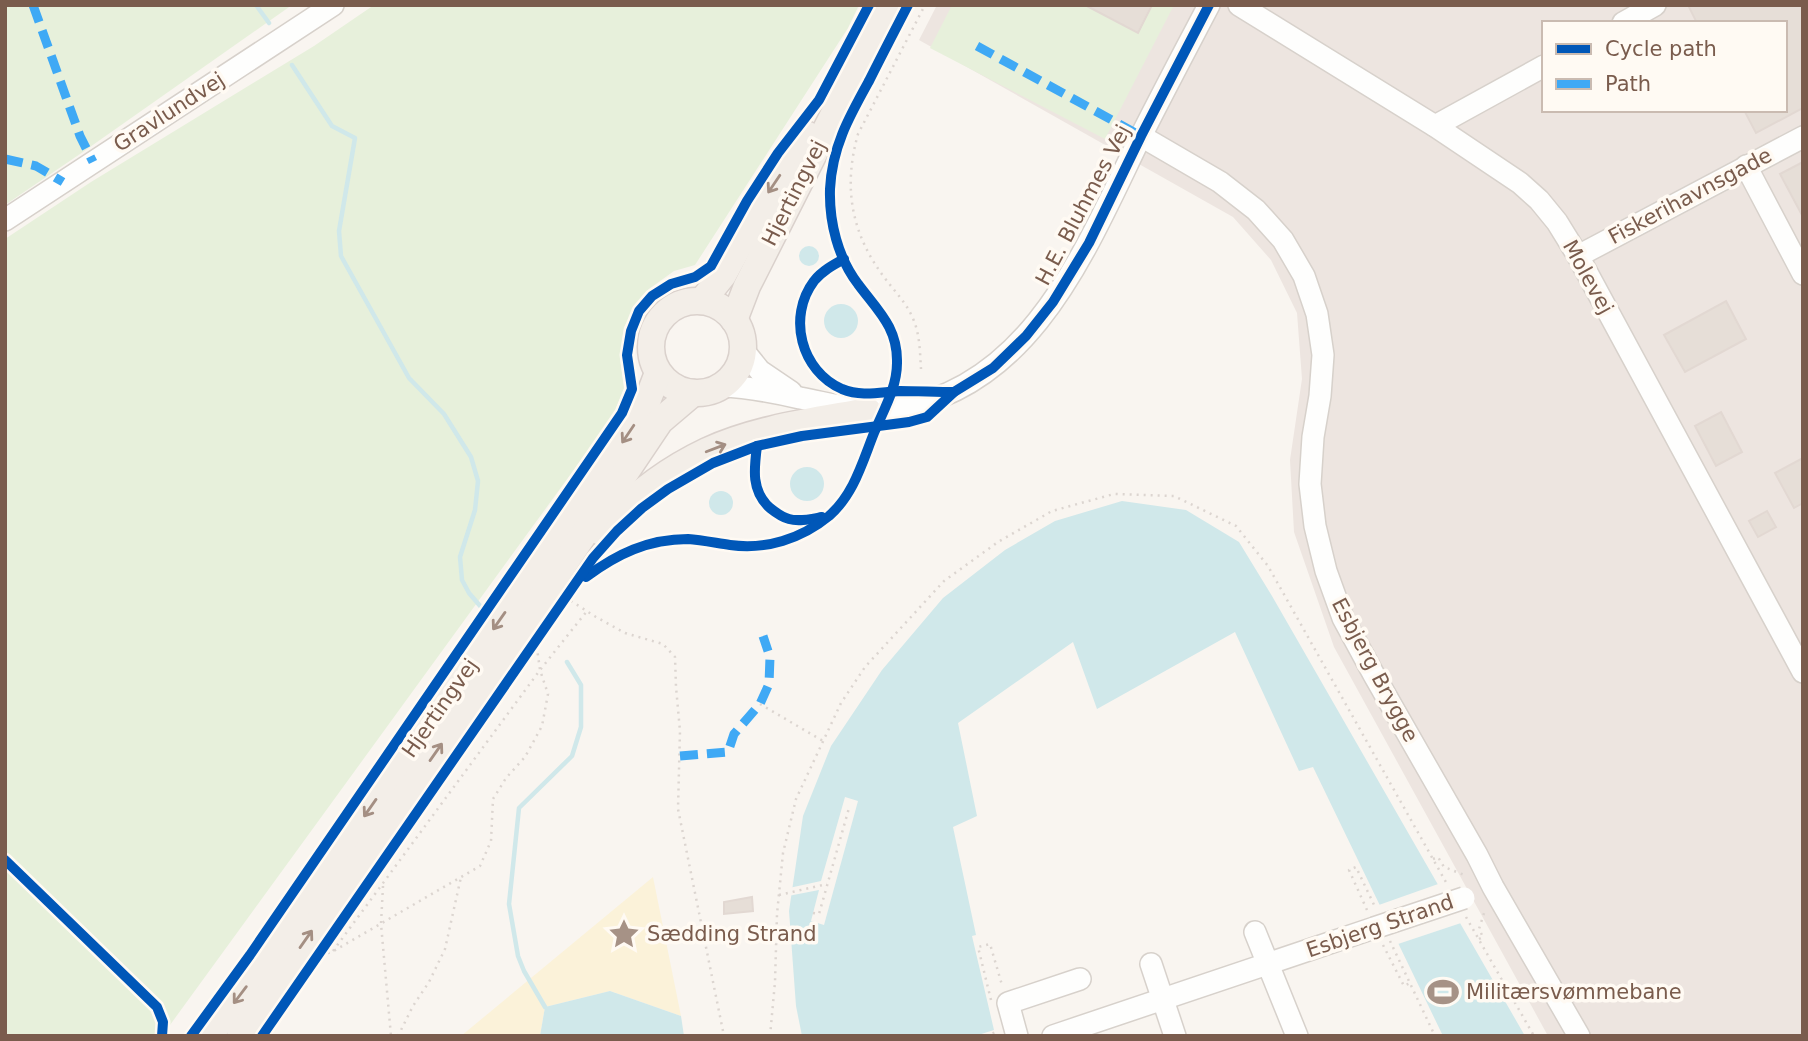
<svg xmlns="http://www.w3.org/2000/svg" width="1808" height="1041" font-family="'DejaVu Sans',sans-serif">
  <rect width="100%" height="100%" fill="#f9f5f0"/>
  <path fill="#ede5e0" fill-rule="evenodd" d="M937,5h866v1031h-255l-214,-389 -40,-115 -4,-72 12,-81 -5,-66 -26,-53 -38,-43 -314,-177zM1544,23h241v87h-241z"/>
  <g fill="#e7f0db">
    <path d="M5,5h287l-212,149 -75,51z"/>
    <path d="M374,5h485l-11,23 -153,237 -21,6 -25,18 -25,38 -4,31 4,30 -11,28 -451,620h-157v-797l86,-57 223,-136z"/>
    <path d="M952,5h222l-69,134 -175,-91z"/>
  </g>
  <path fill="#fbf2d9" d="M653,877l28,139 -71,-25 -65,16 -5,29h-79z"/>
  <g fill="#d0e8ea">
    <circle cx="809" cy="256" r="10"/>
    <circle cx="841" cy="321" r="17"/>
    <circle cx="807" cy="484" r="17"/>
    <circle cx="721" cy="503" r="12"/>
    <path d="M1122,501l64,9 53,32 33,54 253,440h-82l-130,-269 -14,4 -64,-139 -138,77 -24,-67 -115,81 19,93 -24,11 23,108 -4,1 22,94 -19,6h-173l-6,-30 -7,-95 14,-95 28,-70 51,-76 61,-72 62,-48 50,-29z"/>
    <path d="M610,991l71,25 3,20h-144l5,-29z"/>
  </g>
  <g fill="#f9f5f0">
    <path d="M845,797l13,4 -34,124 -13,-4 8,-31 -31,6 1,-8 32,-7z"/>
    <path d="M1441,883l23,39 -69,23 -19,-39z"/>
  </g>
  <g fill="none" stroke-linecap="round" stroke-linejoin="round">
    <g stroke="#d0e8ea" stroke-width="4.5">
      <path d="M256,5l13,18"/>
      <path d="M292,65l40,61 23,12 -16,93 2,25 68,122 35,36 27,43 7,24 -3,29 -15,47 2,23 7,13 12,14"/>
      <path d="M545,1007l-21,-36 -6,-15 -9,-52 10,-96 53,-52 9,-29v-42l-14,-23"/>
    </g>
  </g>
  <g fill="#e6ded7" stroke="#e2d8d2" stroke-width="2">
    <path d="M1085,5h67l-14,28z"/>
    <path d="M1688,5h115v103l-47,25 -12,-23h41v-87h-88z"/>
    <path d="M1803,162v55l-23,-43z"/>
    <path d="M1726,301l20,38 -61,33 -21,-37z"/>
    <path d="M1721,412l21,40 -26,14 -21,-40z"/>
    <path d="M1803,458v45l-9,5 -19,-35z"/>
    <path d="M1767,511l9,16 -18,10 -9,-16z"/>
    <path d="M752,897l1,14 -29,3v-12z"/>
  </g>
  <g fill="none" stroke-linecap="round" stroke-linejoin="round">
    <defs>
      <g id="minor">
        <path d="M1239,5l196,121 85,57 19,17 18,22 21,34 225,416"/>
        <path d="M1623,23l32,-18"/>
        <path d="M1435,126l109,-60"/>
        <path d="M1141,136l79,46 36,28 27,30 21,36 13,38 6,41 -3,41 -7,41 -3,47 5,42 11,45 17,47 31,57 103,180 16,32 86,149"/>
        <path d="M1746,166l57,108"/>
        <path d="M5,220l328,-215"/>
        <path d="M1578,256l225,-119"/>
        <path d="M743,350l17,21 31,21"/>
        <path d="M722,386c26,1 52,6 78,12 32,6 62,16 95,11 135,-20 190,-158 243,-267 23,-46 47,-91 71,-137"/>
        <path d="M1255,932l42,104"/>
        <path d="M1151,964l24,72"/>
        <path d="M1017,1036l-9,-33 72,-24"/>
        <path d="M1053,1036l321,-108"/>
      </g>
      <g id="major">
        <circle cx="697" cy="347" r="46"/>
        <path d="M702,301l21,-26 47,-86 38,-54"/>
        <path d="M734,320l13,-34 142,-281"/>
        <path d="M601,532c29,-34 66,-62 106,-81 50,-23 107,-30 161,-40"/>
        <path d="M209,1036l42,-56 392,-568 15,-39"/>
        <path d="M240,1036l256,-371 164,-244 33,-28"/>
      </g>
    </defs>
    <use href="#minor" stroke="#d7d1cb" stroke-width="24"/>
    <use href="#major" stroke="#dad1cc" stroke-width="29"/>
    <g stroke="#dcd5d0" stroke-width="2.5" stroke-dasharray="2 5" stroke-linecap="butt">
      <path d="M921,369c-1,-15 -1,-33 -7,-48 -7,-18 -19,-29 -30,-44 -33,-44 -41,-90 -26,-143l67,-129"/>
      <path d="M565,597l31,20 29,16 38,11 12,13 1,30 4,44 -2,78 46,227"/>
      <path d="M760,704l63,37"/>
      <path d="M1433,859l5,-2 6,10 23,9"/>
      <path d="M383,886l-2,38 10,112"/>
      <path d="M779,895l48,-11"/>
      <path d="M1367,910l-18,-40 7,-3 20,42"/>
      <path d="M813,913l6,1 30,-106"/>
      <path d="M1466,917l68,119"/>
      <path d="M1479,939l4,-2 -4,-8 6,-19"/>
      <path d="M1390,941l45,95"/>
      <path d="M1383,945l21,41 6,-3"/>
      <path d="M333,951l207,-281 47,-59"/>
      <path d="M321,955l11,-3 148,-86 11,-25 2,-42 13,-21 19,-21 17,-31 6,-32 -8,-24 -4,-29"/>
      <path d="M991,1000l-13,-53 12,-3 12,41"/>
      <path d="M398,1036l15,-30 16,-24 16,-33 16,-72"/>
      <path d="M770,1036l5,-54 2,-68 6,-61 13,-54 45,-96 24,-36 79,-86 54,-39 54,-31 62,-17 60,2 62,30 32,40 179,318"/>
      <path d="M986,1036l10,-4"/>
    </g>
    <use href="#minor" stroke="#fefefd" stroke-width="21"/>
    <use href="#major" stroke="#f3eee8" stroke-width="26"/>
    <defs>
      <path id="minor-bridge" d="M1374,928l90,-30"/>
    </defs>
    <use href="#minor-bridge" stroke="#d7d1cb" stroke-width="24" stroke-linecap="butt"/>
    <use href="#minor-bridge" stroke="#fefefd" stroke-width="21"/>
    <g stroke="#3fa9f5" stroke-width="9" stroke-dasharray="18 9" stroke-linecap="butt">
      <path d="M33,5l47,131 13,26"/>
      <path d="M977,46l164,90"/>
      <path d="M5,159l31,7 27,16"/>
      <path d="M680,756l48,-4 6,-18 26,-30 9,-20 1,-27 -7,-21"/>
    </g>
    <defs>
      <g id="cycleway">
        <path d="M844,259c-11,6 -22,12 -30,22 -27,36 -13,90 28,108 20,8 38,3 58,2 18,0 36,1 54,1"/>
        <path d="M757,446c-3,23 -6,45 13,62 5,4 12,9 19,11 10,3 22,0 33,-2"/>
        <path d="M586,577c31,-23 62,-38 102,-38 14,1 28,4 42,6 36,5 71,-6 99,-29 25,-22 33,-53 45,-83 9,-22 23,-45 23,-70 1,-36 -20,-53 -39,-79 -20,-26 -29,-62 -28,-95 2,-42 19,-72 39,-108 13,-26 26,-51 39,-76"/>
        <path d="M5,860l152,147 6,15 -1,14"/>
        <path d="M191,1036l59,-81 372,-542 10,-24 -5,-34 4,-24 8,-20 13,-15 19,-12 24,-7 16,-11 36,-65 31,-48 41,-53 50,-95"/>
        <path d="M262,1036l331,-478 24,-27 25,-23 26,-19 45,-26 44,-17 45,-10 107,-14 18,-5 27,-25 39,-24 33,-32 27,-34 36,-59 52,-107 68,-131"/>
      </g>
    </defs>
    <use href="#cycleway" stroke="#fffaf3" stroke-width="15"/>
    <use href="#cycleway" stroke="#0057b8" stroke-width="10"/>
  </g>
  <defs><path id="oneway-shaft" d="M-6 0H5M1.5-3L5.5 0L1.5 3" fill="none" stroke-width="1.6" stroke-linecap="round" stroke-linejoin="round" transform="scale(1.75)"/></defs>
  <g stroke="#a48f83">
    <use href="#oneway-shaft" transform="translate(774 184) rotate(124)"/>
    <use href="#oneway-shaft" transform="translate(628 434) rotate(124)"/>
    <use href="#oneway-shaft" transform="translate(716 448) rotate(-21)"/>
    <use href="#oneway-shaft" transform="translate(499 621) rotate(125)"/>
    <use href="#oneway-shaft" transform="translate(436 752) rotate(-55)"/>
    <use href="#oneway-shaft" transform="translate(370 808) rotate(125)"/>
    <use href="#oneway-shaft" transform="translate(306 939) rotate(-55)"/>
    <use href="#oneway-shaft" transform="translate(240 995) rotate(127)"/>
  </g>
  <defs>
    <symbol id="sight-bare" viewBox="-9 -9 18 18"><path d="M0-6L1.8-2.2L6-1.7L2.9 1.2L3.7 5.4L0 3.3L-3.7 5.4L-2.9 1.2L-6-1.7L-1.8-2.2Z" fill="#a69286" stroke="#fffaf3" stroke-width="2.5" paint-order="stroke"/></symbol>
    <symbol id="stadium-bare" viewBox="-9 -9 18 18"><path d="M0-5a6.5 5 0 1 0 0 10a6.5 5 0 1 0 0-10ZM-3.5-1.8h7v3.6h-7Z" fill="#a69286" stroke="#fffaf3" stroke-width="2.5" paint-order="stroke"/></symbol>
  </defs>
  <g fill-rule="evenodd">
    <use href="#sight-bare" x="602" y="912" width="44" height="44"/>
    <use href="#stadium-bare" x="1421" y="970" width="44" height="44"/>
  </g>
  <g text-anchor="middle" dominant-baseline="central" stroke-width="7" stroke-linejoin="round" paint-order="stroke">
    <g font-size="21" fill="#7a5c4d" stroke="#fffaf3">
      <text transform="translate(169 112) rotate(-33)">Gravlundvej</text>
      <text transform="translate(794 193) rotate(-63)">Hjertingvej</text>
      <text transform="translate(1690 196) rotate(-28)">Fiskerihavnsgade</text>
      <text transform="translate(1083 205) rotate(-62)">H.E. Bluhmes Vej</text>
      <text transform="translate(1588 277) rotate(61)">Molevej</text>
      <text transform="translate(1375 670) rotate(62)">Esbjerg Brygge</text>
      <text transform="translate(440 708) rotate(-55)">Hjertingvej</text>
      <text transform="translate(1380 926) rotate(-19)">Esbjerg Strand</text>
    </g>
    <g font-size="21" fill="#7a5c4d" stroke="#fffaf3" text-anchor="start">
      <text x="647" y="934">Sædding Strand</text>
      <text x="1466" y="992">Militærsvømmebane</text>
    </g>
  </g>
  <rect width="1808" height="1041" fill="none" stroke="#7a5c4d" stroke-width="14"/>
  <rect x="1542" y="21" width="245" height="91" fill="#fffaf3" stroke="#cabbb1" stroke-width="2"/>
  <rect x="1556" y="44" width="35" height="10" fill="#0057b8" stroke="#cabbb1" stroke-width="2"/>
  <text x="1605" y="56" font-size="21" fill="#7a5c4d">Cycle path</text>
  <rect x="1556" y="79" width="35" height="10" fill="#3fa9f5" stroke="#cabbb1" stroke-width="2"/>
  <text x="1605" y="91" font-size="21" fill="#7a5c4d">Path</text>
</svg>
